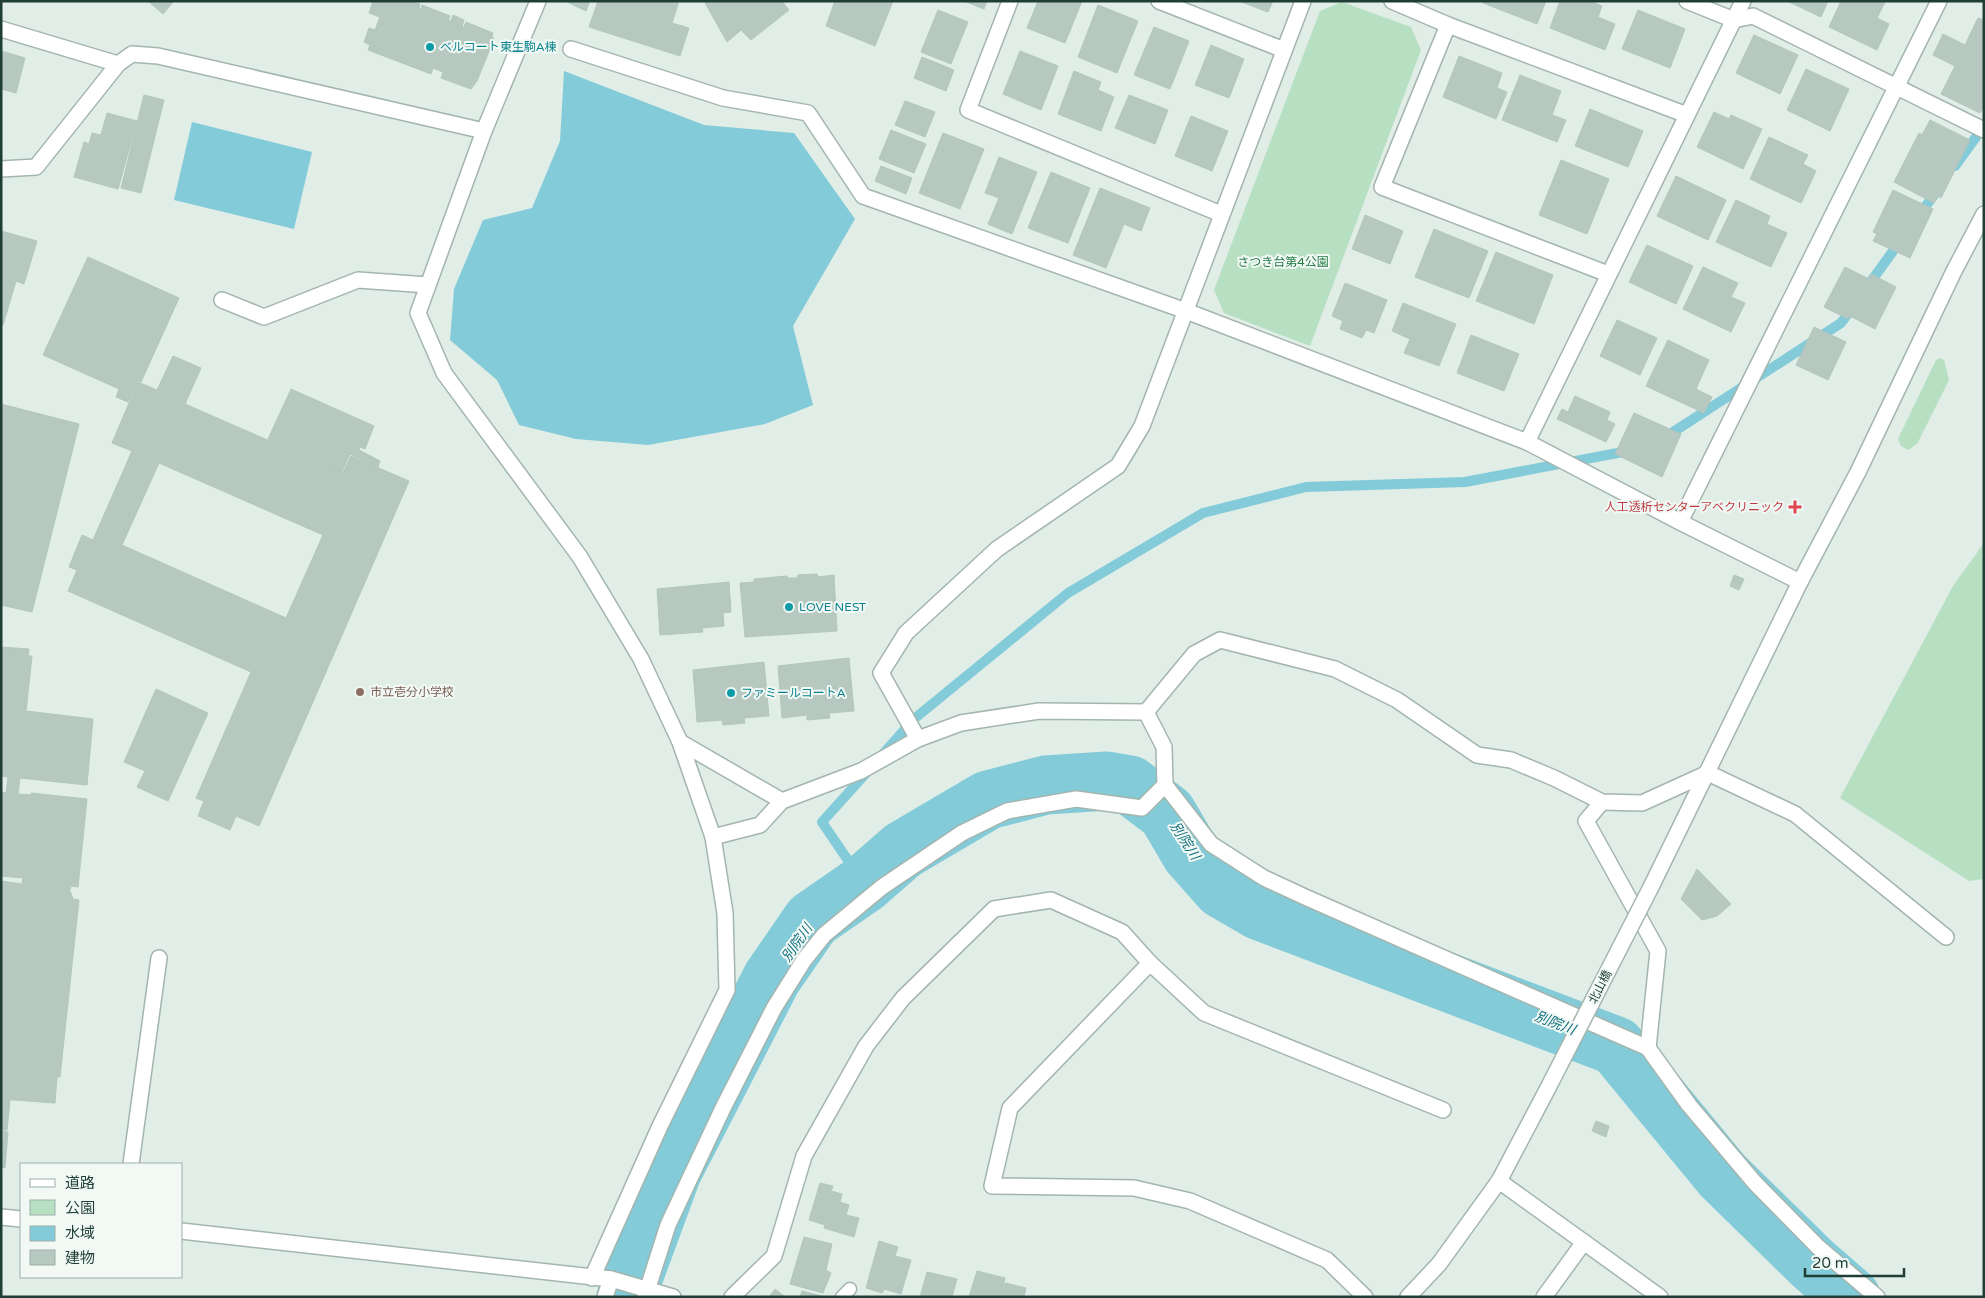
<svg xmlns="http://www.w3.org/2000/svg" width="1985" height="1298" font-family="'Varela Round','Noto Sans JP',sans-serif">
  <rect width="100%" height="100%" fill="#e1ede7"/>
  <g fill="#b7e0c2">
    <path d="M1342,2l69,25 10,23 -111,296 -86,-33 -10,-23 106,-279z"/>
    <path d="M1940,358l4,2 5,20 -32,64 -9,6 -7,-4 -3,-7 38,-79z"/>
    <path d="M1984,543v336l-15,2 -129,-83 113,-212z"/>
  </g>
  <g fill="#83cbd8">
    <path d="M564,71l140,54 90,8 61,86 -62,107 20,79 -48,19 -117,21 -72,-6 -57,-14 -22,-45 -47,-40 4,-51 29,-69 49,-12 28,-67z"/>
    <path d="M192,122l120,30 -18,77 -120,-29z"/>
  </g>
  <g fill="none" stroke-linecap="round" stroke-linejoin="round">
    <g stroke="#83cbd8" stroke-width="10">
      <path d="M1955,166l29,-40"/>
      <path d="M1918,216l20,-26"/>
      <path d="M1867,287l34,-47"/>
      <path d="M1664,438l177,-115 12,-16"/>
      <path d="M882,755l32,-36 154,-126 135,-80 103,-26 159,-5 163,-31"/>
      <path d="M864,884l-42,-62 47,-52"/>
    </g>
    <path stroke="#83cbd8" stroke-width="59" d="M626,1297l46,-125 100,-194 40,-58 52,-36 39,-34 85,-50 58,-15 61,-4 23,4 37,28 24,41 31,35 38,22 356,135 107,130 90,88 38,33"/>
  </g>
  <g fill="#b6c8c0" stroke="#b2c7be" fill-rule="evenodd">
    <path d="M148,1h26l-11,13z"/>
    <path d="M373,1h38l9,3 -1,5h2l1,-4 28,11 -2,4 3,1 2,-6 11,5 -2,7h2l2,-5 27,11 -1,5 2,1 -17,42 -6,8 -30,-11 2,-6 -10,-4 -2,6 -63,-24 2,-5 -6,-3 5,-14 6,2 5,-13 -11,-4z"/>
    <path d="M565,1h25l-4,10z"/>
    <path d="M598,1h81l-7,22 17,5 -9,28 -91,-29z"/>
    <path d="M704,1h78l7,9 -38,30 -10,-10 -14,12z"/>
    <path d="M835,1h58l-18,45 -49,-20z"/>
    <path d="M964,1h23l-3,8z"/>
    <path d="M1038,1h44l-17,42 -38,-15z"/>
    <path d="M1239,1h34l-5,11z"/>
    <path d="M1484,1h62l-9,23 -54,-21z"/>
    <path d="M1560,1h30l12,5 -4,11 17,7 -10,26 -55,-22z"/>
    <path d="M1787,1h41l-7,16z"/>
    <path d="M1841,1l44,1 -8,16 12,6 -12,26 -48,-23z"/>
    <path d="M1098,5l40,16 -21,52 -39,-16z"/>
    <path d="M938,10l30,12 -17,42 -30,-12z"/>
    <path d="M1638,10l47,19 -15,39 -48,-19z"/>
    <path d="M1978,18l6,2v87l-4,6 -39,-19 14,-28 -22,-11 10,-21 22,11z"/>
    <path d="M1154,27l35,14 -19,48 -36,-14z"/>
    <path d="M1754,35l44,20 -18,39 -44,-21z"/>
    <path d="M1211,45l33,14 -15,39 -34,-13z"/>
    <path d="M1,51l24,7 -9,35 -15,-4z"/>
    <path d="M1020,51l38,15 -17,44 -38,-16z"/>
    <path d="M1459,56l43,17 -5,15 10,4 -11,27 -53,-22z"/>
    <path d="M922,57l32,13 -8,21 -32,-13z"/>
    <path d="M1806,69l43,20 -19,42 -43,-21z"/>
    <path d="M1074,71l27,11 -3,8 16,7 -13,34 -43,-17z"/>
    <path d="M1520,75l41,16 -9,24 14,5 -9,22 -55,-22z"/>
    <path d="M144,95l20,5 -23,93 -20,-5z"/>
    <path d="M1129,95l39,15 -13,34 -40,-16z"/>
    <path d="M905,101l30,11 -10,25 -30,-12z"/>
    <path d="M1590,109l53,22 -15,36 -53,-21z"/>
    <path d="M1714,112l15,7 2,-4 31,14 -19,40 -46,-22z"/>
    <path d="M107,113l30,8 -19,68 -44,-12 10,-35 5,2 3,-11 9,2z"/>
    <path d="M1191,116l37,15 -16,40 -37,-15z"/>
    <path d="M1930,120l40,20 -29,58 -3,-2 -4,7 -40,-21 25,-49 3,2z"/>
    <path d="M891,130l35,14 -12,29 -35,-14z"/>
    <path d="M943,133l41,16 -24,60 -41,-16z"/>
    <path d="M1769,137l39,18 -5,9 13,7 -15,32 -51,-24z"/>
    <path d="M999,157l38,15 -25,62 -24,-10 11,-26 -14,-5z"/>
    <path d="M1561,160l48,19 -22,55 -48,-19z"/>
    <path d="M881,166l31,12 -6,16 -31,-13z"/>
    <path d="M1051,172l39,16 -22,55 -40,-15z"/>
    <path d="M1676,176l50,24 -18,40 -51,-24z"/>
    <path d="M1100,188l50,20 -9,23 -17,-7 -18,44 -33,-13z"/>
    <path d="M1893,190l40,19 -23,49 -37,-17 4,-7 -4,-2z"/>
    <path d="M1736,200l34,16 -3,8 20,9 -16,34 -55,-25z"/>
    <path d="M1365,215l38,16 -13,33 -38,-15z"/>
    <path d="M1434,229l54,22 -19,47 -54,-21z"/>
    <path d="M1,231l36,10 -13,43 -8,-3 -13,44 -2,-1z"/>
    <path d="M1647,245l46,21 -17,38 -47,-22z"/>
    <path d="M1496,252l57,23 -19,49 -58,-23z"/>
    <path d="M88,257l91,41 -38,84 -3,-2 -10,22 -12,-5 3,-8 -76,-34z"/>
    <path d="M1703,267l35,16 -7,14 14,6 -14,29 -48,-23z"/>
    <path d="M1845,267l24,12 2,-5 25,13 -21,42 -25,-13 -2,3 -24,-12z"/>
    <path d="M1345,283l42,17 -13,33 -8,-3 -4,8 -22,-9 3,-8 -11,-5z"/>
    <path d="M1403,303l53,21 -17,42 -35,-13 6,-14 -18,-8z"/>
    <path d="M1617,320l40,18 -17,37 -40,-19z"/>
    <path d="M1814,327l32,15 -18,38 -32,-15z"/>
    <path d="M1471,335l48,19 -15,37 -47,-18z"/>
    <path d="M1668,340l41,20 -13,29 16,8 -8,16 -58,-27z"/>
    <path d="M173,356l28,12 -16,36 158,69 8,-17 58,25 -150,345 -23,-10 -6,14 -32,-14 6,-15 -8,-3 55,-126 -183,-81 9,-21 -8,-3 13,-32 11,5 39,-89 -20,-8 26,-61 19,8zM159,463l164,72 -37,83 -164,-73z"/>
    <path d="M291,389l83,37 -9,23 -5,-2 -1,3 21,11 -2,6 -28,-13 -8,18 -74,-33z"/>
    <path d="M1575,396l35,16 -3,8 8,4 -9,18 -49,-23 5,-10 6,3z"/>
    <path d="M1,404l78,20 -47,188 -31,-7z"/>
    <path d="M1634,413l47,21 -19,43 -47,-23z"/>
    <path d="M817,574l1,3 16,-2 3,56 -92,6 -5,-54 14,-1v-3l33,-3 1,2h9l1,-3z"/>
    <path d="M1734,575l10,4 -5,11 -9,-4z"/>
    <path d="M729,582l2,30 -8,1 1,13 -22,2 1,4 -43,3 -3,-46z"/>
    <path d="M1,647l28,2 -1,7h4l-6,55 67,8 -6,66 -67,-7 -2,16 13,1v-2l56,6 -9,88 -7,-1 -1,4 -48,-7 1,-5 -22,-2v-84l5,1 2,-16 -7,-1z"/>
    <path d="M849,658l5,53 -25,2 1,5 -23,2v-5l-25,3 -4,-52z"/>
    <path d="M764,662l5,54 -25,2 1,5 -22,2 -1,-5 -25,2 -4,-52z"/>
    <path d="M156,689l52,24 -40,88 -31,-14 8,-16 -21,-9z"/>
    <path d="M1697,869l34,35 -14,12 -15,4 -21,-21z"/>
    <path d="M1,881l69,10 3,8 6,1 -19,177h-3l-2,26 -54,-4z"/>
    <path d="M1,1099l9,1 -3,30h-6z"/>
    <path d="M1596,1121l13,5 -3,11 -14,-6z"/>
    <path d="M1,1131l7,1 -3,36 -4,-1z"/>
    <path d="M820,1183l13,3 -2,5 11,3 -2,8 9,3 -3,10 13,3 -5,19 -30,-9 1,-3 -16,-5z"/>
    <path d="M804,1237l28,7 -6,26 5,3 -8,20 -33,-9z"/>
    <path d="M879,1241l19,6 -3,9 16,4 -10,34 -17,-5 -2,4 -16,-5z"/>
    <path d="M977,1271l28,7 -5,19h-31z"/>
    <path d="M927,1272l30,7 -5,18h-32z"/>
    <path d="M1005,1283l21,5 -2,9h-23z"/>
    <path d="M775,1289l10,8h-16z"/>
    <path d="M802,1291l19,5v1h-21z"/>
  </g>
  <g fill="none" stroke-linecap="round" stroke-linejoin="round">
    <defs>
      <path id="service" d="M842,1297l8,-8"/>
      <g id="minor">
        <path d="M1010,1l-42,109 253,104"/>
        <path d="M1159,1l125,49"/>
        <path d="M1392,1l56,24 239,90"/>
        <path d="M1687,1l47,19 19,-4 231,114"/>
        <path d="M1448,25l-66,162 226,87"/>
        <path d="M1,29l117,35"/>
        <path d="M571,49l152,49 85,15 55,83 323,115 341,131 153,80 120,60"/>
        <path d="M1,169l35,-2 82,-103 14,-10 26,2 326,75"/>
        <path d="M222,300l42,17 94,-37 70,5"/>
        <path d="M1527,442l216,-441"/>
        <path d="M1680,522l259,-521"/>
        <path d="M1146,712l18,35 1,38 46,59 53,34 41,19 343,151 41,57 66,78 63,64 59,50"/>
        <path d="M1146,712l48,-58 26,-14 115,29 62,31 80,55 34,5 43,18 48,24 40,1 66,-30 87,41 151,123"/>
        <path d="M918,739l-37,-66 25,-40 91,-84 121,-83 24,-40 161,-425"/>
        <path d="M680,742l102,59"/>
        <path d="M1602,802l-16,19 72,130 -10,97"/>
        <path d="M713,837l47,-12 22,-24 79,-30 57,-32 43,-16 78,-12 107,1"/>
        <path d="M131,1164l28,-206"/>
        <path d="M1499,1181l161,116"/>
        <path d="M1,1217l20,2"/>
        <path d="M181,1231l430,48 62,18"/>
        <path d="M605,1297l6,-18"/>
        <path d="M645,1297l23,-72 55,-117 51,-100 30,-48 20,-25 58,-48 80,-54 45,-22 69,-12 66,9 23,-23"/>
        <path d="M732,1297l42,-41 30,-100 62,-110 37,-48 91,-89 57,-9 71,32 28,31"/>
        <path d="M1365,1297l-38,-37 -137,-59 -56,-13 -142,-2 18,-78 140,-145 54,50 239,97"/>
        <path d="M1544,1297l40,-55"/>
      </g>
      <g id="tertiary">
        <path d="M538,1l-54,130 -66,182 26,60 136,184 61,102 39,83 33,95 12,76 2,77 -67,136 -68,152"/>
        <path d="M1651,887l149,-305 58,-110 96,-201 30,-57"/>
        <path d="M1408,1297l31,-33 60,-83 49,-93"/>
      </g>
    </defs>
    <use href="#service" stroke="#a3b5ae" stroke-width="15"/>
    <use href="#minor" stroke="#a3b5ae" stroke-width="18"/>
    <use href="#tertiary" stroke="#a3b5ae" stroke-width="18"/>
    <use href="#service" stroke="#fff" stroke-width="12"/>
    <use href="#minor" stroke="#fff" stroke-width="15"/>
    <use href="#tertiary" stroke="#fff" stroke-width="15"/>
    <defs>
      <path id="tertiary-bridge" d="M1548,1088l103,-201"/>
    </defs>
    <use href="#tertiary-bridge" stroke="#a3b5ae" stroke-width="18" stroke-linecap="butt"/>
    <use href="#tertiary-bridge" stroke="#fff" stroke-width="15"/>
  </g>
  <g fill="#0f9aa8" stroke="#f2f9f5" stroke-width="2">
    <circle cx="430" cy="47" r="5"/>
    <circle cx="789" cy="607" r="5"/>
    <circle cx="731" cy="693" r="5"/>
  </g>
  <path fill="#e0444e" stroke="#f2f9f5" stroke-width="2" d="M1792.5 499.5h5v5h5v5h-5v5h-5v-5h-5v-5h5z"/>
  <circle fill="#8d6e63" stroke="#f2f9f5" stroke-width="2" cx="360" cy="692" r="5"/>
  <g text-anchor="middle" dominant-baseline="central" stroke-width="4" stroke-linejoin="round" paint-order="stroke">
    <g font-size="12" fill="#0d838f" stroke="#f2f9f5" text-anchor="start">
      <text x="440" y="47">ベルコート東生駒A棟</text>
      <text x="799" y="607">LOVE NEST</text>
      <text x="741" y="693">ファミールコートA</text>
    </g>
    <g font-size="12" fill="#257a45" stroke="#f2f9f5">
      <text x="1283" y="262">さつき台第4公園</text>
    </g>
    <g font-size="12" fill="#be3a42" stroke="#f2f9f5" text-anchor="end">
      <text x="1784" y="507">人工透析センターアベクリニック</text>
    </g>
    <g font-size="12" fill="#785e54" stroke="#f2f9f5" text-anchor="start">
      <text x="370" y="692">市立壱分小学校</text>
    </g>
    <g font-size="12" fill="#1f3f36" stroke="#f2f9f5">
      <text transform="translate(1600 987) rotate(-63)">北山橋</text>
    </g>
    <g font-size="14" font-style="italic" fill="#137081" stroke="#f2f9f5">
      <text transform="translate(1185 841) rotate(57)">別院川</text>
      <text transform="translate(797 943) rotate(-55)">別院川</text>
      <text transform="translate(1555 1023) rotate(21)">別院川</text>
    </g>
  </g>
  <rect width="1985" height="1298" fill="none" stroke="#1f3f36" stroke-width="5"/>
  <rect x="20" y="1163" width="162" height="115" fill="#f2f9f5" stroke="#9eafa9"/>
  <rect x="30" y="1179" width="25" height="8" fill="#ffffff" stroke="#9eafa9"/>
  <text x="65" y="1188" font-size="15" fill="#1f3f36">道路</text>
  <rect x="30" y="1200" width="25" height="15" fill="#b7e0c2" stroke="#9eafa9"/>
  <text x="65" y="1213" font-size="15" fill="#1f3f36">公園</text>
  <rect x="30" y="1226" width="25" height="15" fill="#83cbd8" stroke="#9eafa9"/>
  <text x="65" y="1238" font-size="15" fill="#1f3f36">水域</text>
  <rect x="30" y="1250" width="25" height="15" fill="#b6c8c0" stroke="#9eafa9"/>
  <text x="65" y="1263" font-size="15" fill="#1f3f36">建物</text>
  <path d="M1805 1268v8h99v-8" fill="none" stroke="#1f3f36" stroke-width="2.5"/>
  <text x="1812" y="1268" font-size="15" fill="#1f3f36" stroke="#f2f9f5" stroke-width="4" paint-order="stroke">20 m</text>
</svg>
